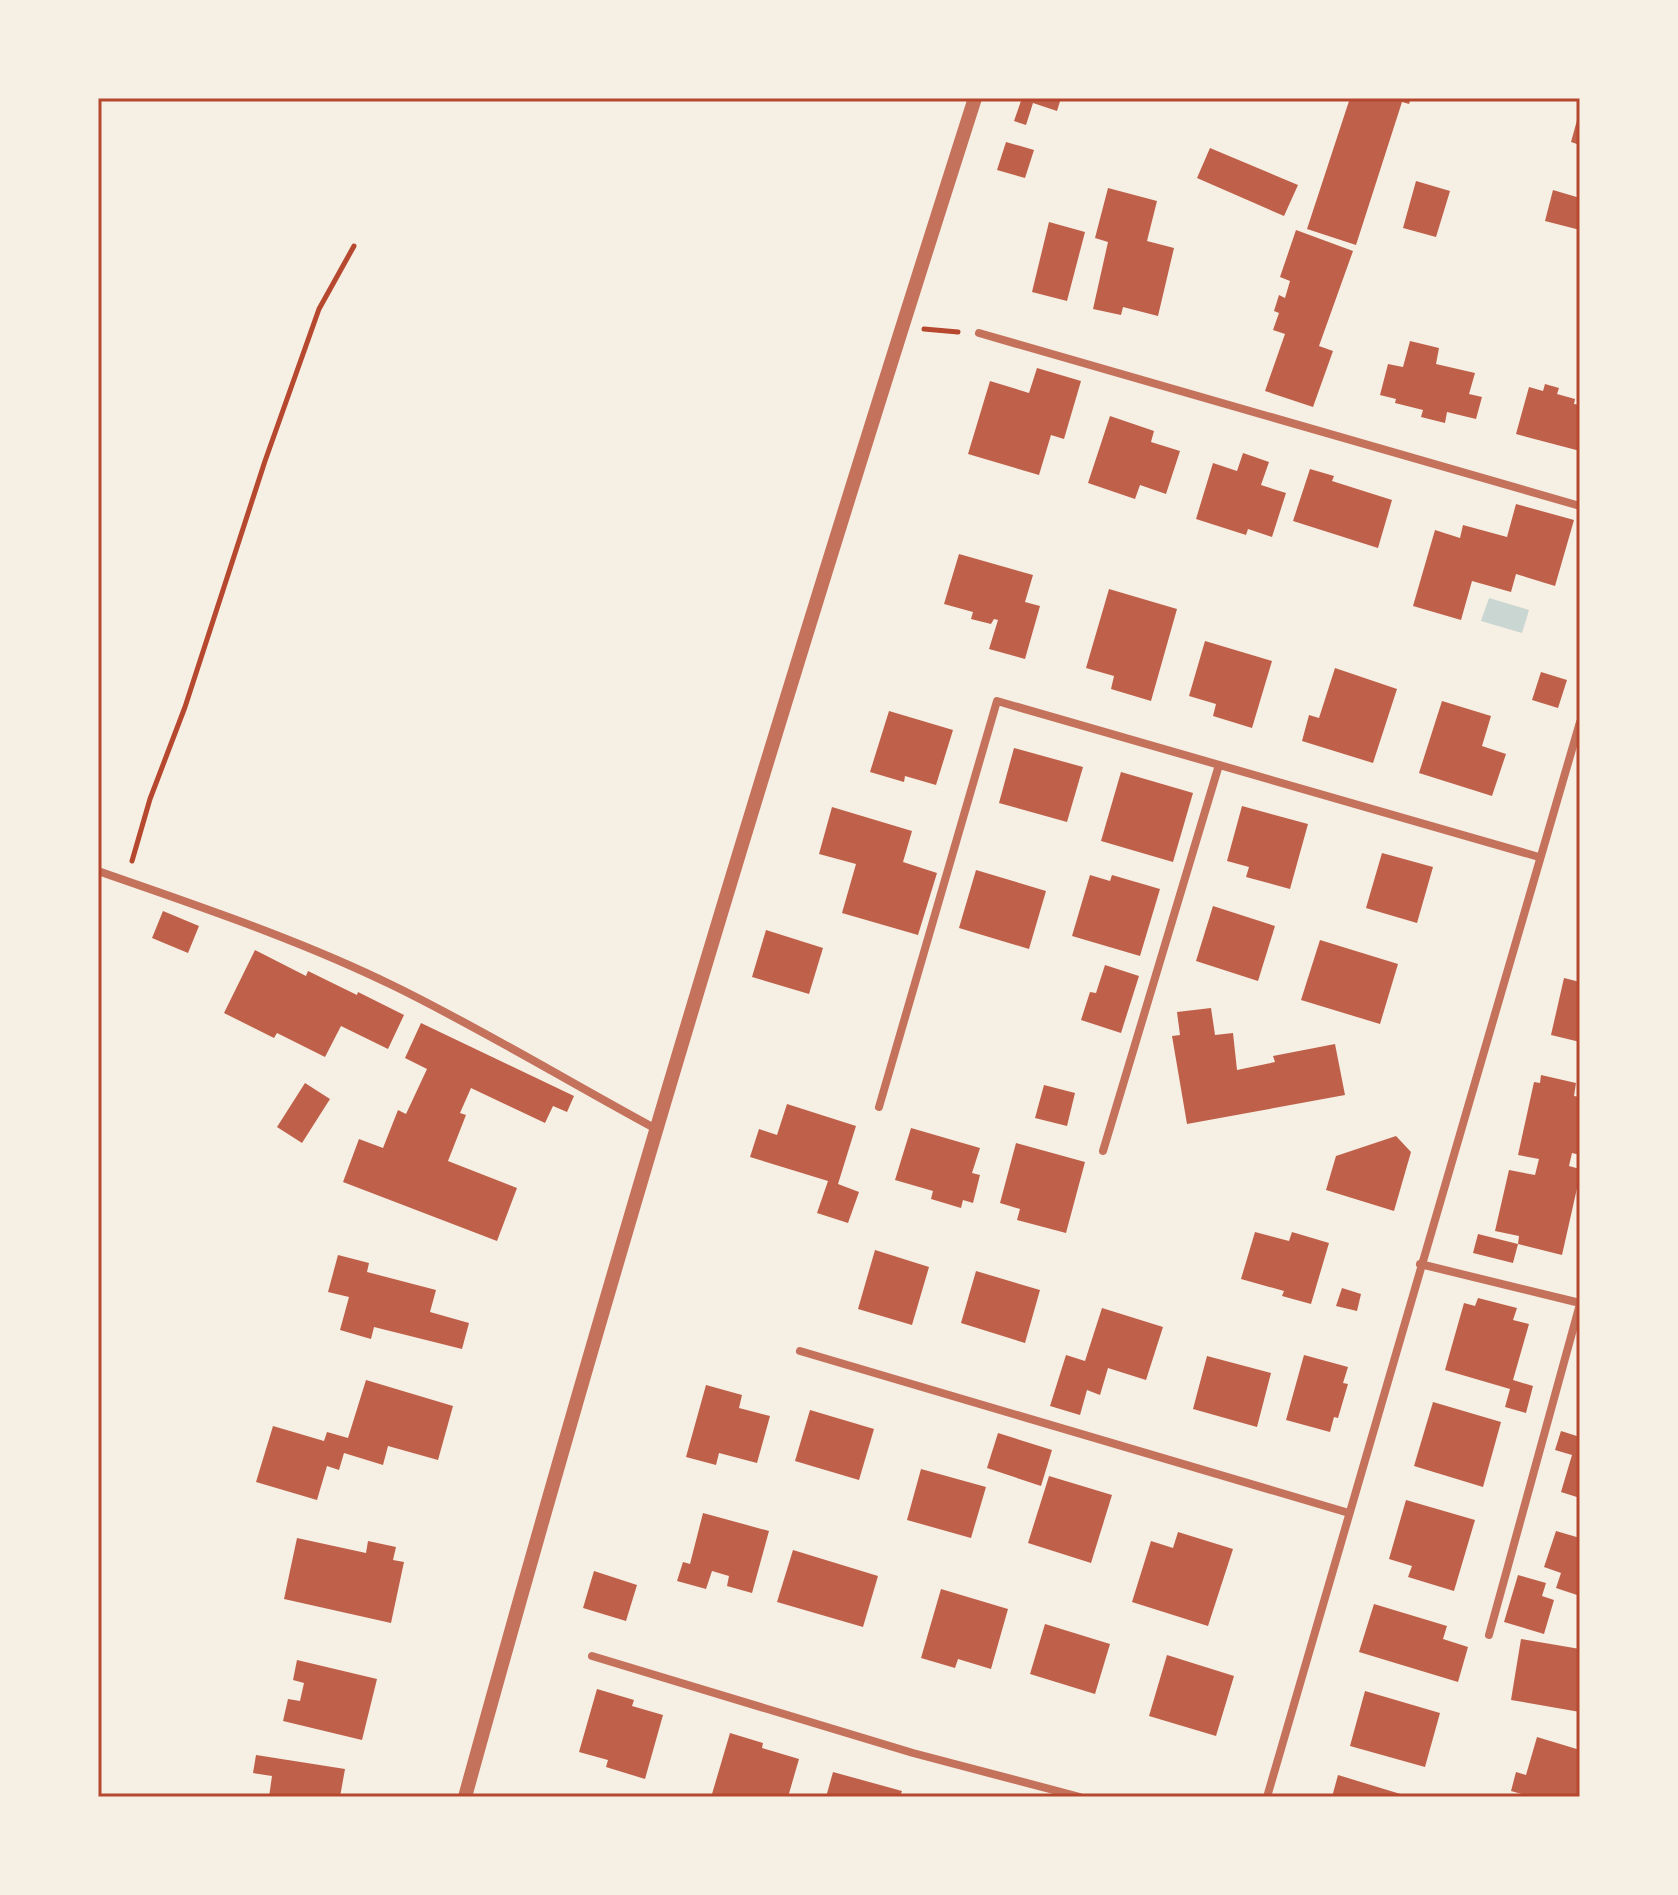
<svg xmlns="http://www.w3.org/2000/svg" width="1678" height="1895" font-family="Poppins,sans-serif">
  <rect width="100%" height="100%" fill="#f6efe4"/>
  <path fill="#c9d6d2" d="M1489,598l40,12 -7,23 -41,-12z"/>
  <g fill="#bf614a">
    <path d="M1022,98h39l-4,13 -24,-8 -7,22 -12,-4z"/>
    <path d="M1350,98h61l-2,6 -7,-2 -46,143 -49,-16z"/>
    <path d="M1579,113h1v32l-9,-3z"/>
    <path d="M1006,142l28,8 -9,28 -28,-8z"/>
    <path d="M1210,148l88,37 -14,31 -87,-38z"/>
    <path d="M1416,181l34,10 -14,46 -33,-9z"/>
    <path d="M1108,188l49,13 -10,40 27,7 -16,68 -35,-9 -2,8 -28,-6 15,-67 -13,-4z"/>
    <path d="M1553,190l27,8v32l-35,-9z"/>
    <path d="M1049,222l36,10 -18,69 -35,-9z"/>
    <path d="M1296,230l57,21 -34,95 14,5 -20,56 -48,-16 20,-57 -12,-4 6,-17 -5,-2 5,-16 6,3 5,-17 -10,-4z"/>
    <path d="M1410,341l29,7 -3,16 39,9 -6,21 13,3 -6,22 -29,-7 -2,11 -24,-6 2,-7 -28,-7 1,-4 -16,-4 8,-31 15,3z"/>
    <path d="M1037,368l44,13 -17,58 -13,-4 -12,40 -71,-21 22,-73 39,12z"/>
    <path d="M1545,384l14,4 -2,6 18,5 -1,5 6,1v46l-64,-17 13,-47 14,4z"/>
    <path d="M1110,416l44,15 -3,11 29,9 -14,43 -26,-9 -5,14 -47,-16z"/>
    <path d="M1243,453l26,9 -8,23 25,8 -14,44 -24,-8 -2,6 -50,-16 17,-56 24,8z"/>
    <path d="M1310,469l24,7 -2,5 60,19 -14,48 -85,-27z"/>
    <path d="M1516,504l58,16 -19,66 -39,-12 -5,18 -39,-11 -11,39 -48,-14 22,-76 25,8 3,-13 44,12z"/>
    <path d="M959,554l74,21 -8,27 15,4 -15,53 -36,-10 9,-29 -4,-1 -3,5 -20,-5 2,-7 -29,-8z"/>
    <path d="M1109,589l68,20 -26,92 -40,-12 3,-13 -28,-8z"/>
    <path d="M1205,641l67,20 -20,67 -39,-12 3,-12 -27,-8z"/>
    <path d="M1335,668l62,21 -24,74 -71,-22 7,-26 10,3z"/>
    <path d="M1541,672l26,8 -9,28 -26,-8z"/>
    <path d="M1442,701l49,15 -9,30 24,8 -14,42 -73,-23z"/>
    <path d="M889,711l64,19 -17,55 -31,-9 -1,6 -34,-10z"/>
    <path d="M1014,748l69,19 -16,55 -68,-19z"/>
    <path d="M1121,772l72,21 -20,69 -72,-21z"/>
    <path d="M1242,806l66,18 -18,65 -44,-12 3,-10 -22,-6z"/>
    <path d="M832,807l80,24 -9,31 34,11 -19,62 -76,-22 14,-49 -37,-10z"/>
    <path d="M1382,853l51,14 -16,56 -51,-15z"/>
    <path d="M976,870l70,21 -17,58 -70,-21z"/>
    <path d="M1090,875l20,6 2,-6 48,14 -20,67 -68,-20z"/>
    <path d="M1213,906l62,20 -17,55 -62,-20z"/>
    <path d="M163,911l36,15 -11,27 -36,-15z"/>
    <path d="M766,930l57,18 -14,46 -57,-17z"/>
    <path d="M1320,940l78,24 -18,60 -79,-24z"/>
    <path d="M255,950l51,26 2,-5 49,24 1,-3 46,23 -16,34 -47,-23 -16,31 -48,-24 -3,5 -50,-25z"/>
    <path d="M1105,965l34,11 -18,57 -40,-13 9,-28 6,1z"/>
    <path d="M1564,978l16,4v60l-29,-7z"/>
    <path d="M1211,1008l4,27 18,-2 4,37 38,-8 -2,-6 62,-12 10,51 -158,29 -15,-88 8,-1 -3,-23z"/>
    <path d="M421,1023l153,73 -7,16 -14,-6 -8,17 -74,-35 -11,25 6,2 -18,46 69,27 -20,53 -154,-59 16,-43 24,9 15,-38 8,4 21,-45 -22,-11z"/>
    <path d="M1541,1075l35,8 -2,13 6,1v58l-8,-2 -3,13 11,3v6l-18,80 -44,-11 1,-8 -24,-5 14,-61 26,5 4,-16 -21,-4 16,-73 6,1z"/>
    <path d="M305,1083l25,16 -28,44 -25,-16z"/>
    <path d="M1044,1085l31,8 -8,33 -32,-8z"/>
    <path d="M787,1104l69,22 -18,58 21,8 -11,31 -31,-10 11,-32 -78,-24 9,-28 18,6z"/>
    <path d="M911,1128l69,20 -8,25 8,2 -7,28 -10,-3 -2,8 -30,-9 2,-8 -38,-11z"/>
    <path d="M1396,1136l15,16 -17,59 -68,-21 10,-34z"/>
    <path d="M1016,1143l69,19 -19,71 -49,-13 3,-11 -20,-6z"/>
    <path d="M1255,1232l34,9 3,-9 37,11 -18,61 -29,-8 2,-5 -43,-12z"/>
    <path d="M1478,1234l40,10 -5,19 -40,-10z"/>
    <path d="M875,1250l54,17 -17,58 -54,-16z"/>
    <path d="M338,1255l31,8 -2,9 69,18 -6,22 39,11 -7,26 -88,-22 -3,12 -31,-9 9,-33 -21,-5z"/>
    <path d="M976,1271l64,19 -15,53 -64,-20z"/>
    <path d="M1342,1288l19,6 -4,17 -21,-5z"/>
    <path d="M1478,1298l39,10 -4,12 16,4 -16,56 20,6 -7,27 -21,-6 5,-18 -65,-19 19,-67 11,3z"/>
    <path d="M1102,1308l61,19 -17,53 -38,-12 -8,27 -13,-5 -7,25 -30,-9 16,-51 19,6z"/>
    <path d="M1304,1355l44,12 -5,16 5,1 -10,34 -4,-1 -4,15 -44,-12z"/>
    <path d="M1207,1356l64,17 -14,54 -64,-18z"/>
    <path d="M366,1380l87,26 -15,54 -50,-14 -5,19 -39,-12 -5,17 -12,-4 -10,34 -61,-18 17,-56 51,15 3,-9 21,6z"/>
    <path d="M706,1385l36,10 -3,13 31,8 -13,47 -38,-10 -3,12 -30,-8z"/>
    <path d="M1433,1402l68,20 -18,65 -69,-21z"/>
    <path d="M810,1410l64,19 -15,51 -64,-19z"/>
    <path d="M1561,1431l19,6v61l-19,-6 11,-37 -17,-5z"/>
    <path d="M998,1433l54,17 -11,36 -54,-18z"/>
    <path d="M921,1469l65,18 -15,51 -64,-18z"/>
    <path d="M1049,1476l63,19 -21,68 -63,-20z"/>
    <path d="M1406,1500l69,20 -21,71 -46,-14 4,-11 -23,-7z"/>
    <path d="M703,1513l66,18 -17,62 -25,-7 2,-10 -17,-5 -6,18 -29,-8 6,-19 7,2z"/>
    <path d="M1556,1531l24,7v58l-24,-8 5,-15 -17,-6z"/>
    <path d="M1178,1532l55,17 -25,77 -76,-24 19,-61 22,7z"/>
    <path d="M297,1538l69,15 2,-12 28,6 -3,13 11,2 -13,61 -107,-24z"/>
    <path d="M793,1550l85,26 -15,51 -86,-25z"/>
    <path d="M594,1571l43,14 -11,36 -43,-13z"/>
    <path d="M1518,1575l28,8 -4,13 12,4 -10,34 -40,-12z"/>
    <path d="M941,1589l67,20 -17,60 -33,-10 -3,9 -34,-10z"/>
    <path d="M1374,1604l73,22 -4,13 25,8 -10,35 -99,-30z"/>
    <path d="M1045,1624l65,20 -15,50 -65,-20z"/>
    <path d="M1521,1639l59,10v63l-69,-12z"/>
    <path d="M1167,1655l67,21 -18,60 -67,-20z"/>
    <path d="M297,1660l80,19 -15,61 -79,-19 5,-22 12,2 4,-18 -11,-3z"/>
    <path d="M597,1689l37,11 -2,6 31,9 -18,64 -39,-12 2,-7 -29,-8z"/>
    <path d="M1365,1691l75,22 -15,54 -75,-21z"/>
    <path d="M730,1733l33,10 -1,5 37,11 -11,38h-65l-11,-3z"/>
    <path d="M1537,1737l43,13v47h-48l-21,-6 5,-19 10,3z"/>
    <path d="M256,1755l89,14 -5,28h-71l3,-21 -19,-3z"/>
    <path d="M833,1772l69,19 -2,6h-74z"/>
    <path d="M1338,1775l69,21v1h-75z"/>
  </g>
  <g fill="none" stroke-linecap="round" stroke-linejoin="round">
    <g stroke="#b5482f" stroke-width="5">
      <path d="M924,329l34,3"/>
      <path d="M132,861l18,-62 35,-92 80,-246 54,-152 35,-63"/>
    </g>
    <g stroke="#c5725c" stroke-width="8">
      <path d="M979,333l601,173"/>
      <path d="M98,871c100,35 200,68 296,115 88,43 175,96 262,143"/>
      <path d="M879,1107l118,-406 542,156"/>
      <path d="M1103,1151l116,-386"/>
      <path d="M1420,1264l160,39"/>
      <path d="M800,1351l549,162"/>
      <path d="M1489,1635l91,-331"/>
      <path d="M592,1656l321,97 167,44"/>
      <path d="M1267,1797l313,-1075"/>
    </g>
    <path stroke="#c5725c" stroke-width="14" d="M465,1797c157,-570 330,-1136 510,-1699"/>
  </g>
  <rect width="1678" height="1895" fill="none" stroke="#f6efe4" stroke-width="200"/>
  <rect x="100" y="100" width="1478" height="1695" fill="none" stroke="#b5482f" stroke-width="3"/>
</svg>
